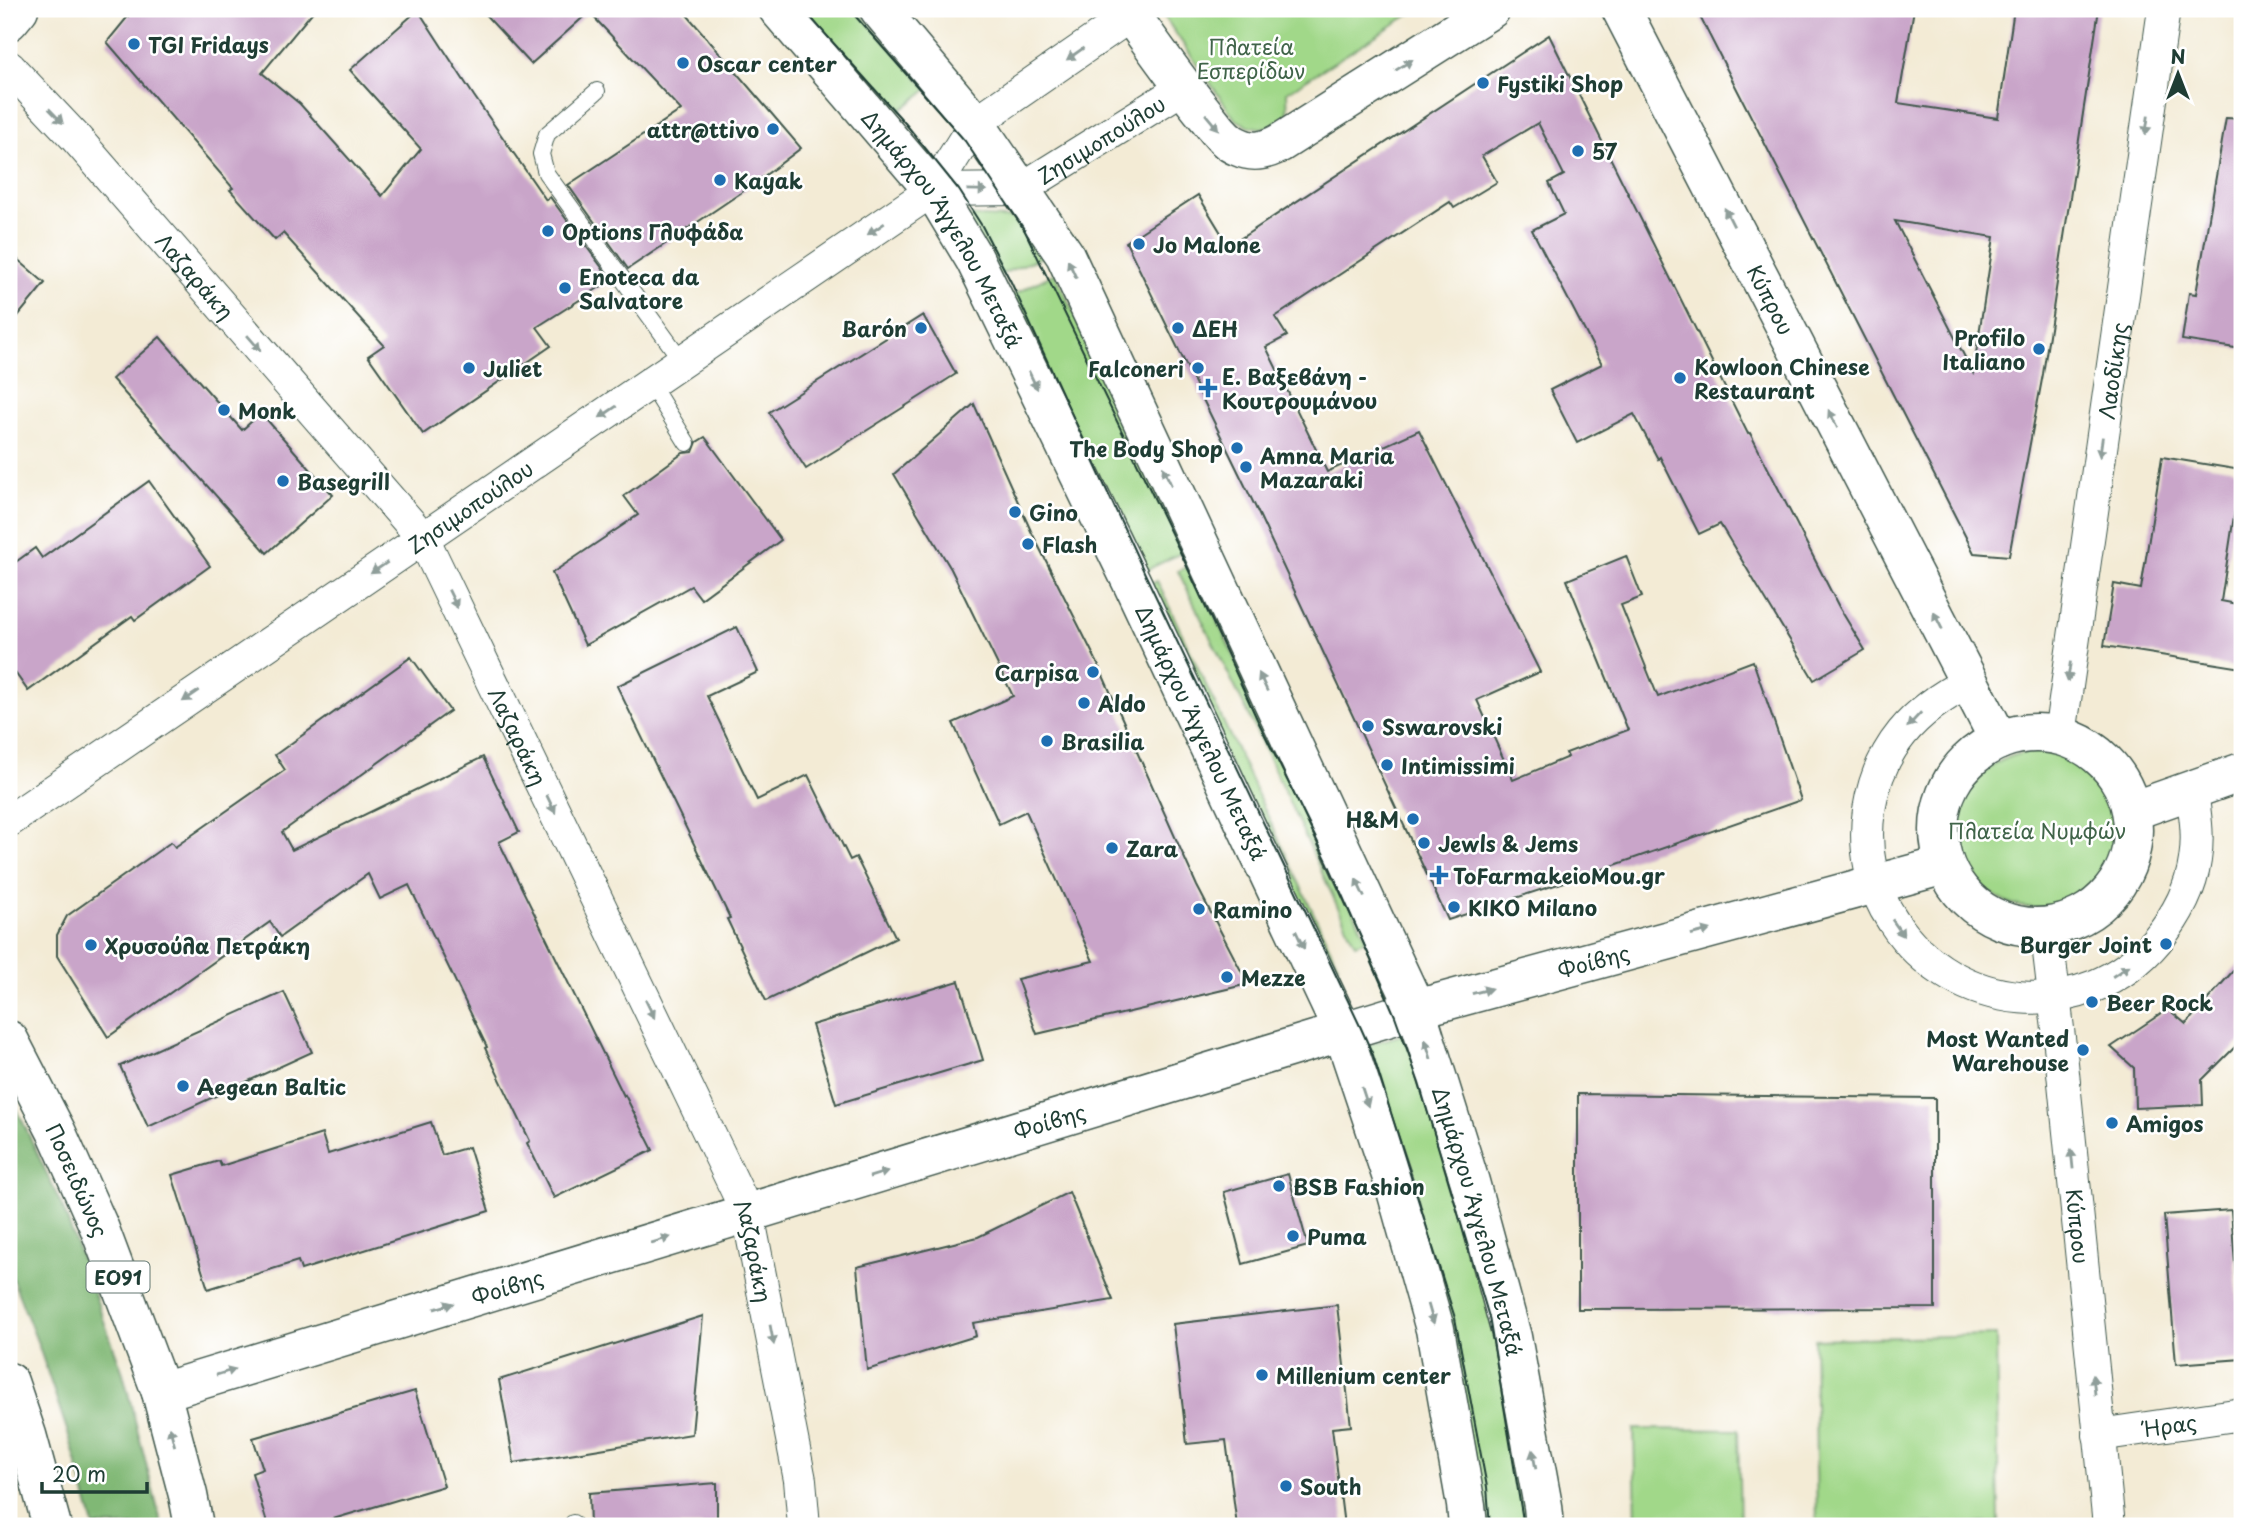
<svg xmlns="http://www.w3.org/2000/svg" width="2251" height="1535" font-family="'Playpen Sans',sans-serif">
  <rect width="100%" height="100%" fill="#fff"/>
  <filter id="ink" filterUnits="userSpaceOnUse"><feTurbulence type="fractalNoise" baseFrequency=".0143" numOctaves="2"/><feDisplacementMap in="SourceGraphic" scale="14" xChannelSelector="R" yChannelSelector="G"/><feConvolveMatrix kernelMatrix="1 2 1 2 8 2 1 2 1" color-interpolation-filters="sRGB"/></filter>
  <filter id="wash" filterUnits="userSpaceOnUse"><feTurbulence type="fractalNoise" baseFrequency=".00686" numOctaves="4" result="noise"/><feDisplacementMap in="SourceGraphic" scale="28" xChannelSelector="R" yChannelSelector="G"/><feGaussianBlur stdDeviation="1.57" result="paint"/><feColorMatrix in="noise" values="0 0 0 0 0 0 0 0 0 0 0 0 0 0 0 0 0 1.4 0 .05"/><feComposite in="paint" operator="in"/></filter>
  <g filter="url(#wash)">
    <rect width="100%" height="100%" fill="#f3ebd5"/>
    <g fill="#a1d889" stroke="#608a5e" stroke-width="2">
      <path d="M793,9h63l72,80 -40,31z"/>
      <path d="M1159,9h259l-131,83 1,30c-20,9 -35,8 -53,-3z"/>
      <path d="M962,216l63,3 19,37 -47,20z"/>
      <path d="M1055,273l130,278 -46,23 -130,-277z"/>
      <path d="M1191,565l176,375 -12,4 -102,-220 -75,-153z"/>
      <path d="M1157,581l179,380 2,4 -12,4 -180,-382z"/>
      <circle cx="2037" cy="830" r="78"/>
      <path d="M1408,1033l84,274 39,219h-51l-120,-479z"/>
      <path d="M1996,1335l3,188 -182,3 -3,-187z"/>
      <path d="M1634,1429l104,1 2,96h-104z"/>
    </g>
    <path fill="#80b875" stroke="#507a54" stroke-width="2" d="M9,1092l55,119 59,162 39,153h-68l-24,-87 -32,-95 -29,-74z"/>
    <g id="blocks">
      <g fill="#c9a5c9" fill-rule="evenodd">
        <path d="M134,9h181l-53,64 38,31 82,92 39,-47 -71,-79 68,-60 56,86 72,104 4,-3 61,83 -74,47 14,19 -128,88 -55,-78 16,-11 -101,-112 -8,7 -45,-50 3,-2 -126,-146z"/>
        <path d="M480,9h202l119,139 -50,38 -123,83 -60,-84 113,-75 -92,-98 -58,52z"/>
        <path d="M1696,9h218l-16,94 100,15 16,-109h85l-56,365 -34,182 -35,-3zM1895,221l99,16 -21,136z"/>
        <path d="M1549,35l199,399 2,-1 89,174 26,43 -51,30 -94,-156 -21,10 -39,-77 -2,2 -24,-45 -57,29 -27,-53 52,-26 -70,-134 32,-16 -15,-31 15,-8 -26,-52 -56,33 15,26 -43,26 -4,-6 -175,115 12,19 -21,11 61,125 92,-42 121,242 -63,28 36,80 55,-23 -2,-4 62,-23 -61,-150 59,-24 16,41 -21,8 37,92 95,-36 48,139 -212,74 -141,46 -193,-414 -129,-264 72,-47 31,51z"/>
        <path d="M2226,118l16,1v230l-60,-9 7,-47 7,1z"/>
        <path d="M9,252l36,31 -36,44z"/>
        <path d="M923,315l33,59 -150,95 -37,-57z"/>
        <path d="M160,337l82,93 19,-17 72,82 -66,58 -155,-174z"/>
        <path d="M974,404l57,127 65,129 101,226 51,98 -211,50 -20,-55 76,-18 -67,-150 -27,13 -46,-101 60,-27 -62,-127 -57,-95z"/>
        <path d="M705,437l76,103 -80,59 -10,-13 -106,59 -33,-72 86,-58 -14,-19 59,-43 10,-1 4,-10z"/>
        <path d="M2162,457l79,13 -20,131 21,4v63l-138,-22 10,-62 27,5z"/>
        <path d="M149,481l61,85 -75,54 -3,-4 -104,75 -19,-27v-97l26,-19 7,10z"/>
        <path d="M737,627l21,45 -51,24 50,104 51,-25 42,85 6,-3 40,81 -130,63 -39,-82 3,-1 -113,-232z"/>
        <path d="M411,657l39,54 -168,121 10,18 191,-93 36,75 -20,10 125,254 1,-1 28,55 -99,48 -27,-55 3,-2 -45,-93 2,-1 -78,-162 -29,14 -12,-25 -88,63 -10,-15 -162,115 -51,-81v-21l10,-19 104,-74 4,5 110,-77 -10,-15z"/>
        <path d="M2242,961v79l-40,40 1,25 -68,3 -1,-40 -23,-21 57,-38 18,15z"/>
        <path d="M959,981l24,79 -147,44 -24,-79z"/>
        <path d="M284,992l28,60 -164,75 -28,-61z"/>
        <path d="M1578,1094l357,4v210l-357,1z"/>
        <path d="M431,1122l11,33 27,-8 20,64 -188,59 -3,-9 -90,28 -36,-114 47,-14 2,5 101,-32 6,20z"/>
        <path d="M1288,1174l20,72 -65,18 -19,-72z"/>
        <path d="M1069,1192l44,108 -140,23 3,13 -109,34 -10,-103 121,-30z"/>
        <path d="M2231,1210l11,149 -66,5 -12,-149z"/>
        <path d="M1337,1305l14,121 -19,2 12,98h-107l-11,-86 -39,4 -14,-120z"/>
        <path d="M703,1316l-11,118 -178,29 -15,-83z"/>
        <path d="M415,1391l29,95 -121,36 1,4h-56l-16,-53 11,-4 -10,-31z"/>
        <path d="M717,1483v43h-127l-1,-33z"/>
      </g>
    </g>
  </g>
  <g filter="url(#ink)">
    <use href="#blocks" fill-opacity="0" stroke="#3f574c" stroke-width="2"/>
    <g fill="none" stroke-linecap="round" stroke-linejoin="round">
      <defs>
        <g id="service">
          <path d="M597,91l-50,43 -6,20 5,19 136,188"/>
          <path d="M650,383l37,60"/>
          <path d="M573,1523v3"/>
        </g>
        <g id="minor">
          <path id="s1" d="M9,67l66,70 348,401 325,676 52,266 4,46"/>
          <path id="s2" d="M933,190l88,-1 162,-101"/>
          <path d="M1969,682c-55,28 -90,65 -100,128 -6,38 2,79 24,111 60,92 192,105 264,19 19,-23 34,-50 38,-80 4,-24 0,-46 -3,-69"/>
          <path id="s3" d="M2060,735l104,-726"/>
          <path id="s4" d="M9,821l924,-631 42,-67 156,-108"/>
          <path id="s5" d="M2046,927l16,136 47,463"/>
          <path id="s6" d="M2099,1435l143,-21"/>
        </g>
        <g id="tertiary">
          <path id="s7" d="M778,9l155,181 42,70 157,323 211,449 52,155 40,142 31,176 2,21"/>
          <path id="s8" d="M879,9l96,114 90,132 351,754 54,173 42,155 31,169 2,20"/>
          <path d="M1127,9c26,37 52,74 81,109 9,11 17,24 31,29 15,7 28,3 41,-4l211,-134"/>
          <path id="s9" d="M1621,9l378,731"/>
          <circle cx="2036" cy="830" r="97"/>
          <path d="M2132,811l110,-39"/>
          <path id="s10" d="M161,1392l1255,-383 529,-144"/>
        </g>
        <path id="secondary" d="M9,21l10,-12"/>
        <g id="trunk">
          <path id="s11" d="M9,1040l48,93 42,94 62,165 27,103 6,31"/>
          <path d="M9,1382l18,53 25,91"/>
        </g>
      </defs>
      <use href="#service" stroke="#3f574c" stroke-width="18"/>
      <use href="#minor" stroke="#3f574c" stroke-width="34"/>
      <use href="#tertiary" stroke="#3f574c" stroke-width="41"/>
      <use href="#secondary" stroke="#3f574c" stroke-width="41"/>
      <use href="#trunk" stroke="#3f574c" stroke-width="41"/>
      <use href="#service" stroke="#fff" stroke-width="16"/>
      <use href="#minor" stroke="#fff" stroke-width="32"/>
      <use href="#tertiary" stroke="#fff" stroke-width="38"/>
      <use href="#secondary" stroke="#fff" stroke-width="38"/>
      <use href="#trunk" stroke="#fff" stroke-width="38"/>
      <g stroke="#1f3d34" stroke-width="2">
        <path d="M803,9l102,114 54,67 23,36 29,56 135,294 214,450 13,29 82,263 32,169 3,39"/>
        <path d="M849,9l116,132 59,88 159,329 74,161 70,142 43,97 25,58 24,67 70,234 35,209"/>
      </g>
    </g>
    <defs><path id="oneway-solid" d="M-6-.8H1V-3.2L6.5 0L1 3.2V.8H-6Z" transform="scale(1.75)"/></defs>
    <g fill="#8f9e9a">
      <use href="#oneway-solid" transform="translate(1075 54) rotate(145)"/>
      <use href="#oneway-solid" transform="translate(1404 65) rotate(-32)"/>
      <use href="#oneway-solid" transform="translate(56 116) rotate(46)"/>
      <use href="#oneway-solid" transform="translate(1212 122) rotate(50)"/>
      <use href="#oneway-solid" transform="translate(2147 125) rotate(98)"/>
      <use href="#oneway-solid" transform="translate(977 190) rotate(1)"/>
      <use href="#oneway-solid" transform="translate(1729 217) rotate(-117)"/>
      <use href="#oneway-solid" transform="translate(876 229) rotate(146)"/>
      <use href="#oneway-solid" transform="translate(1072 269) rotate(-115)"/>
      <use href="#oneway-solid" transform="translate(254 343) rotate(49)"/>
      <use href="#oneway-solid" transform="translate(1033 380) rotate(64)"/>
      <use href="#oneway-solid" transform="translate(608 412) rotate(146)"/>
      <use href="#oneway-solid" transform="translate(1833 419) rotate(-117)"/>
      <use href="#oneway-solid" transform="translate(2101 447) rotate(98)"/>
      <use href="#oneway-solid" transform="translate(1167 476) rotate(-115)"/>
      <use href="#oneway-solid" transform="translate(379 568) rotate(146)"/>
      <use href="#oneway-solid" transform="translate(453 599) rotate(64)"/>
      <use href="#oneway-solid" transform="translate(1938 621) rotate(-117)"/>
      <use href="#oneway-solid" transform="translate(2069 672) rotate(98)"/>
      <use href="#oneway-solid" transform="translate(1263 682) rotate(-115)"/>
      <use href="#oneway-solid" transform="translate(191 696) rotate(146)"/>
      <use href="#oneway-solid" transform="translate(1914 720) rotate(133)"/>
      <use href="#oneway-solid" transform="translate(551 804) rotate(64)"/>
      <use href="#oneway-solid" transform="translate(1360 888) rotate(-115)"/>
      <use href="#oneway-solid" transform="translate(1898 928) rotate(55)"/>
      <use href="#oneway-solid" transform="translate(1701 932) rotate(-15)"/>
      <use href="#oneway-solid" transform="translate(1300 940) rotate(65)"/>
      <use href="#oneway-solid" transform="translate(2121 971) rotate(-33)"/>
      <use href="#oneway-solid" transform="translate(1482 991) rotate(-15)"/>
      <use href="#oneway-solid" transform="translate(650 1009) rotate(64)"/>
      <use href="#oneway-solid" transform="translate(1428 1049) rotate(-107)"/>
      <use href="#oneway-solid" transform="translate(1365 1097) rotate(72)"/>
      <use href="#oneway-solid" transform="translate(2072 1159) rotate(-96)"/>
      <use href="#oneway-solid" transform="translate(879 1174) rotate(-17)"/>
      <use href="#oneway-solid" transform="translate(661 1240) rotate(-17)"/>
      <use href="#oneway-solid" transform="translate(444 1306) rotate(-17)"/>
      <use href="#oneway-solid" transform="translate(1431 1314) rotate(74)"/>
      <use href="#oneway-solid" transform="translate(772 1335) rotate(79)"/>
      <use href="#oneway-solid" transform="translate(226 1372) rotate(-17)"/>
      <use href="#oneway-solid" transform="translate(2094 1385) rotate(-96)"/>
      <use href="#oneway-solid" transform="translate(172 1436) rotate(-105)"/>
      <use href="#oneway-solid" transform="translate(1534 1459) rotate(-100)"/>
    </g>
  </g>
  <g fill="#1f6fb2" stroke="#fff" stroke-width="2.5">
    <circle cx="134" cy="44" r="7"/>
    <circle cx="683" cy="63" r="7"/>
    <circle cx="1483" cy="83" r="7"/>
    <circle cx="773" cy="129" r="7"/>
    <circle cx="1578" cy="151" r="7"/>
    <circle cx="720" cy="180" r="7"/>
    <circle cx="548" cy="231" r="7"/>
    <circle cx="1139" cy="244" r="7"/>
    <circle cx="565" cy="288" r="7"/>
    <circle cx="921" cy="328" r="7"/>
    <circle cx="1178" cy="328" r="7"/>
    <circle cx="2039" cy="349" r="7"/>
    <circle cx="469" cy="368" r="7"/>
    <circle cx="1198" cy="368" r="7"/>
    <circle cx="1680" cy="378" r="7"/>
    <path d="M1204.5 377.5h7v7h7v7h-7v7h-7v-7h-7v-7h7z"/>
    <circle cx="224" cy="410" r="7"/>
    <circle cx="1237" cy="448" r="7"/>
    <circle cx="1246" cy="467" r="7"/>
    <circle cx="283" cy="481" r="7"/>
    <circle cx="1015" cy="512" r="7"/>
    <circle cx="1028" cy="544" r="7"/>
    <circle cx="1093" cy="672" r="7"/>
    <circle cx="1084" cy="703" r="7"/>
    <circle cx="1368" cy="726" r="7"/>
    <circle cx="1047" cy="741" r="7"/>
    <circle cx="1387" cy="765" r="7"/>
    <circle cx="1413" cy="819" r="7"/>
    <circle cx="1424" cy="843" r="7"/>
    <circle cx="1112" cy="848" r="7"/>
    <path d="M1435.5 864.5h7v7h7v7h-7v7h-7v-7h-7v-7h7z"/>
    <circle cx="1454" cy="907" r="7"/>
    <circle cx="1199" cy="909" r="7"/>
    <circle cx="2166" cy="944" r="7"/>
    <circle cx="91" cy="945" r="7"/>
    <circle cx="1227" cy="977" r="7"/>
    <circle cx="2092" cy="1002" r="7"/>
    <circle cx="2083" cy="1050" r="7"/>
    <circle cx="183" cy="1086" r="7"/>
    <circle cx="2112" cy="1123" r="7"/>
    <circle cx="1279" cy="1186" r="7"/>
    <circle cx="1293" cy="1236" r="7"/>
    <circle cx="1262" cy="1375" r="7"/>
    <circle cx="1286" cy="1486" r="7"/>
  </g>
  <g text-anchor="middle" dominant-baseline="central" stroke-width="5" stroke-linejoin="round" paint-order="stroke">
    <rect fill="#fff" stroke="#627771" stroke-width="2" x="86.5" y="1261.5" width="63" height="31" rx="5"/>
    <g font-size="19" font-weight="bold" fill="#1f3d34">
      <text x="118" y="1277">ΕΟ91</text>
    </g>
    <g font-size="21" font-weight="bold" fill="#1f3d34" stroke="#fff" text-anchor="start">
      <text x="148" y="44">TGI Fridays</text>
      <text x="697" y="63">Oscar center</text>
      <text x="1497" y="83">Fystiki Shop</text>
      <text x="759" y="129" text-anchor="end">attr@ttivo</text>
      <text x="1592" y="151">57</text>
      <text x="734" y="180">Kayak</text>
      <text x="562" y="231">Options Γλυφάδα</text>
      <text x="1153" y="244">Jo Malone</text>
      <text x="579" y="276">Enoteca da<tspan x="579" dy="24">Salvatore</tspan></text>
      <text x="907" y="328" text-anchor="end">Barón</text>
      <text x="1192" y="328">ΔΕΗ</text>
      <text x="2025" y="337" text-anchor="end">Profilo<tspan x="2025" dy="24">Italiano</tspan></text>
      <text x="1694" y="366">Kowloon Chinese<tspan x="1694" dy="24">Restaurant</tspan></text>
      <text x="483" y="368">Juliet</text>
      <text x="1184" y="368" text-anchor="end">Falconeri</text>
      <text x="1222" y="376">Ε. Βαξεβάνη -<tspan x="1222" dy="24">Κουτρουμάνου</tspan></text>
      <text x="238" y="410">Monk</text>
      <text x="1223" y="448" text-anchor="end">The Body Shop</text>
      <text x="1260" y="455">Amna Maria<tspan x="1260" dy="24">Mazaraki</tspan></text>
      <text x="297" y="481">Basegrill</text>
      <text x="1029" y="512">Gino</text>
      <text x="1042" y="544">Flash</text>
      <text x="1079" y="672" text-anchor="end">Carpisa</text>
      <text x="1098" y="703">Aldo</text>
      <text x="1382" y="726">Sswarovski</text>
      <text x="1061" y="741">Brasilia</text>
      <text x="1401" y="765">Intimissimi</text>
      <text x="1399" y="819" text-anchor="end">H&amp;M</text>
      <text x="1438" y="843">Jewls &amp; Jems</text>
      <text x="1126" y="848">Zara</text>
      <text x="1453" y="875">ToFarmakeioMou.gr</text>
      <text x="1468" y="907">KIKO Milano</text>
      <text x="1213" y="909">Ramino</text>
      <text x="2152" y="944" text-anchor="end">Burger Joint</text>
      <text x="105" y="945">Χρυσούλα Πετράκη</text>
      <text x="1241" y="977">Mezze</text>
      <text x="2106" y="1002">Beer Rock</text>
      <text x="2069" y="1038" text-anchor="end">Most Wanted<tspan x="2069" dy="24">Warehouse</tspan></text>
      <text x="197" y="1086">Aegean Baltic</text>
      <text x="2126" y="1123">Amigos</text>
      <text x="1293" y="1186">BSB Fashion</text>
      <text x="1307" y="1236">Puma</text>
      <text x="1276" y="1375">Millenium center</text>
      <text x="1300" y="1486">South</text>
    </g>
    <g font-size="21" fill="#406449" stroke="#fff">
      <text x="1251" y="46">Πλατεία<tspan x="1251" dy="24">Εσπερίδων</tspan></text>
      <text x="2037" y="830">Πλατεία Νυμφών</text>
    </g>
    <g font-size="21" fill="#1f3d34" stroke="#fff">
      <text stroke="none"><textPath href="#s2" startOffset="182">Ζησιμοπούλου</textPath></text>
      <text stroke="none"><textPath href="#s7" startOffset="276">Δημάρχου Άγγελου Μεταξά</textPath></text>
      <text stroke="none"><textPath href="#s1" startOffset="280">Λαζαράκη</textPath></text>
      <text stroke="none"><textPath href="#s9" startOffset="327">Κύπρου</textPath></text>
      <text stroke="none"><textPath href="#s3" startOffset="368">Λαοδίκης</textPath></text>
      <text stroke="none"><textPath href="#s4" startOffset="558">Ζησιμοπούλου</textPath></text>
      <text stroke="none"><textPath href="#s7" startOffset="844">Δημάρχου Άγγελου Μεταξά</textPath></text>
      <text stroke="none"><textPath href="#s1" startOffset="847">Λαζαράκη</textPath></text>
      <text stroke="none"><textPath href="#s10" startOffset="1496">Φοίβης</textPath></text>
      <text stroke="none"><textPath href="#s10" startOffset="929">Φοίβης</textPath></text>
      <text stroke="none"><textPath href="#s11" startOffset="156">Ποσειδώνος</textPath></text>
      <text stroke="none"><textPath href="#s8" startOffset="1362">Δημάρχου Άγγελου Μεταξά</textPath></text>
      <text stroke="none"><textPath href="#s5" startOffset="301">Κύπρου</textPath></text>
      <text stroke="none"><textPath href="#s1" startOffset="1414">Λαζαράκη</textPath></text>
      <text stroke="none"><textPath href="#s10" startOffset="362">Φοίβης</textPath></text>
      <text stroke="none"><textPath href="#s6" startOffset="72">Ήρας</textPath></text>
    </g>
  </g>
  <rect width="2251" height="1535" fill="none" stroke="#fff" stroke-width="35"/>
  <g transform="translate(2178 74)" stroke="#ffffff" stroke-width="5" paint-order="stroke">
  <path d="M0-5L12 26L0 18L-12 26Z" fill="#1f3d34"/>
  <text y="-10" font-size="19" font-weight="bold" text-anchor="middle" fill="#1f3d34">N</text>
  </g>
  <path d="M42 1482v10h105v-10" fill="none" stroke="#1f3d34" stroke-width="3.5"/>
  <text x="52" y="1482" font-size="21" fill="#1f3d34" stroke="#ffffff" stroke-width="5" paint-order="stroke">20 m</text>
</svg>
